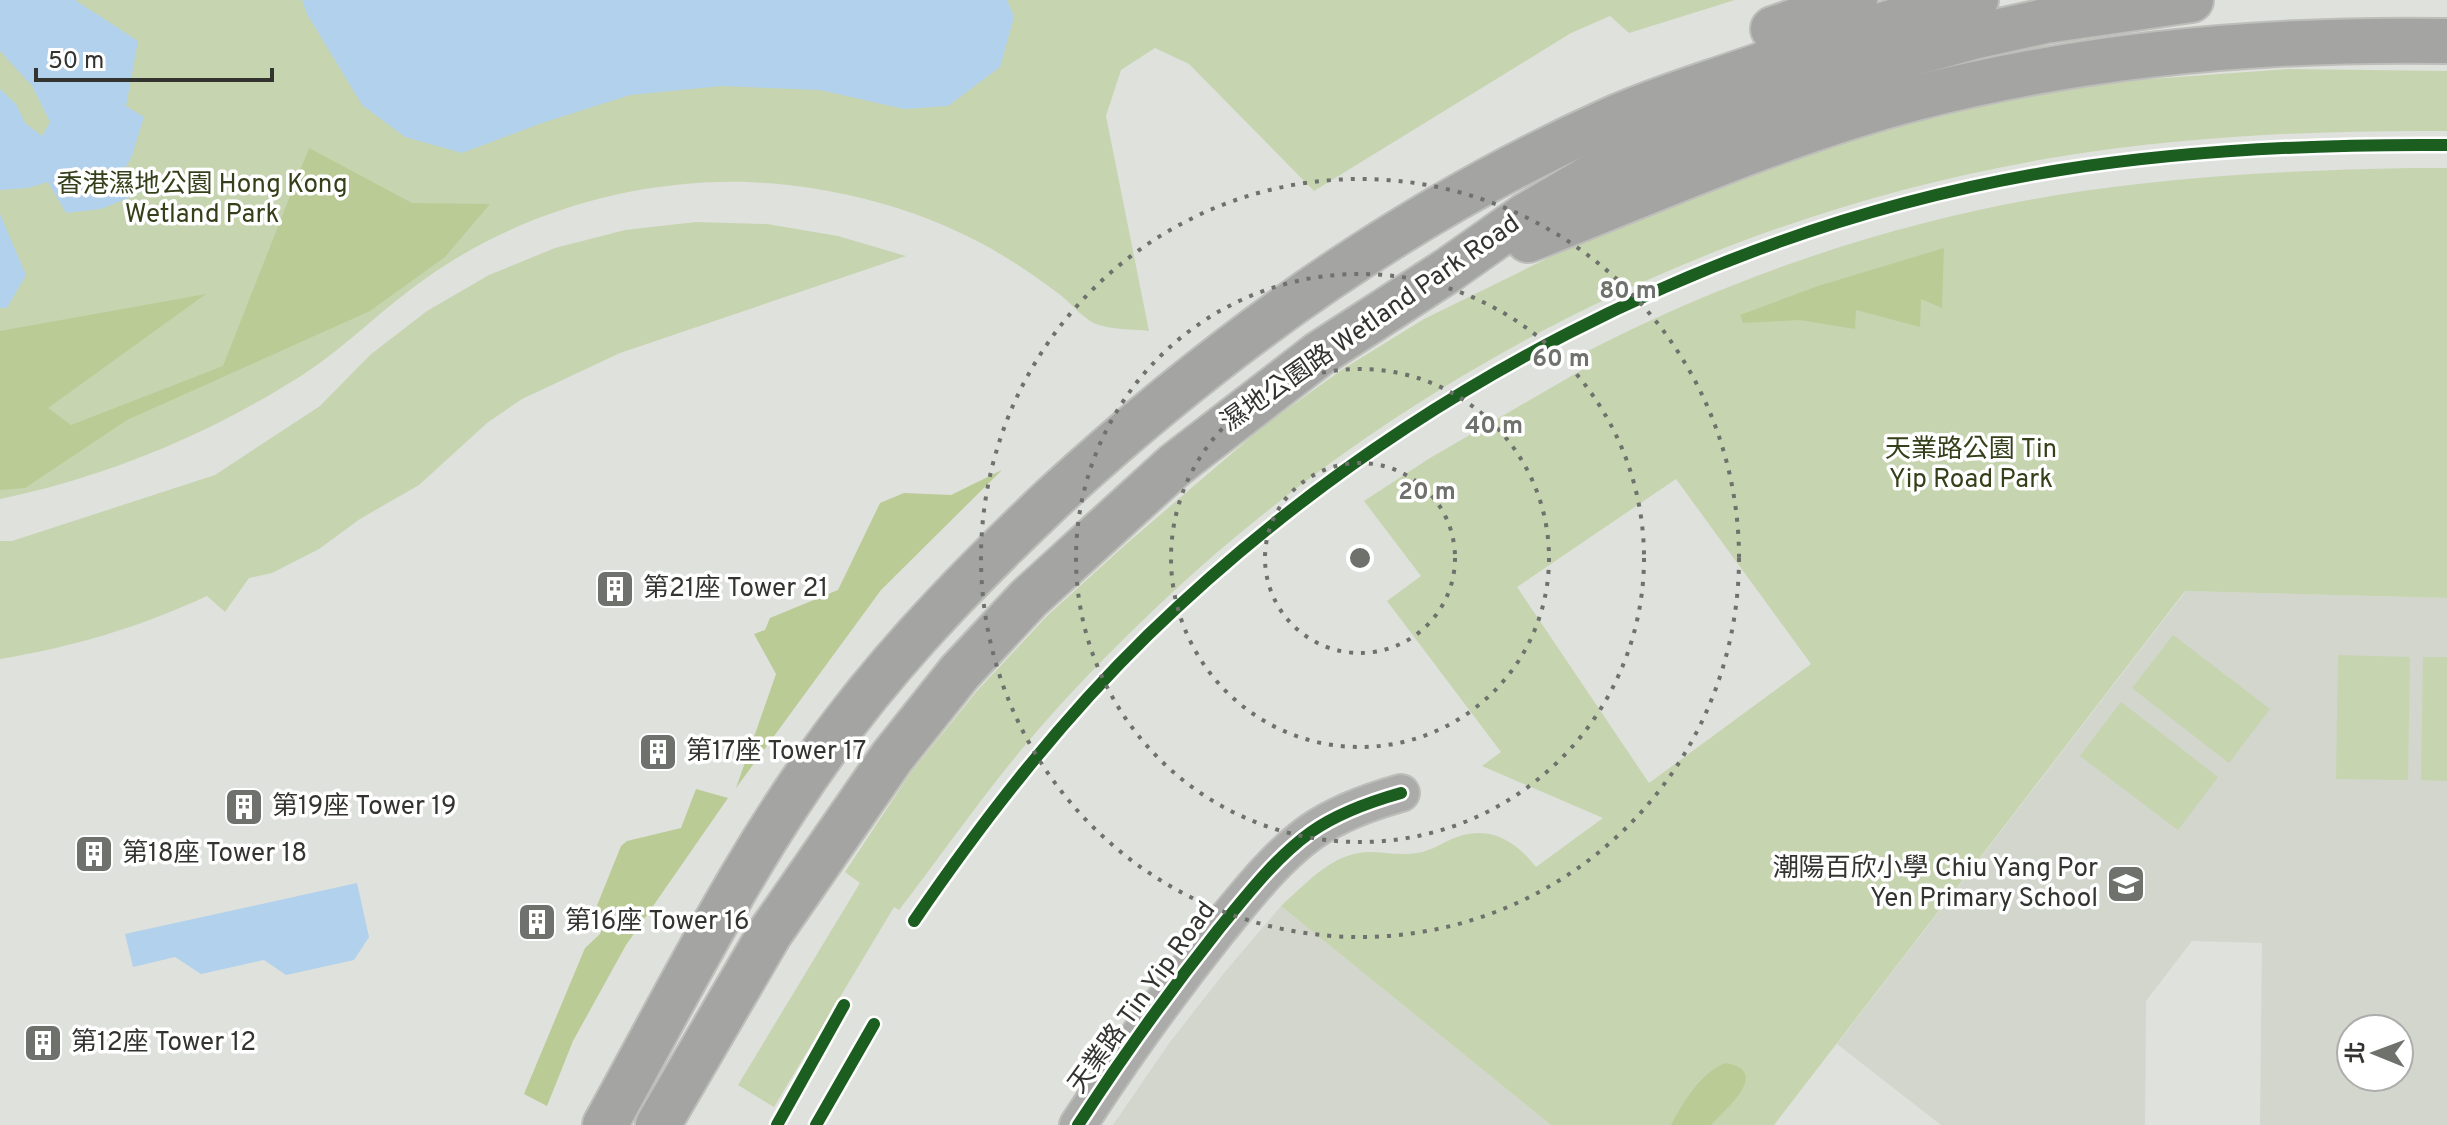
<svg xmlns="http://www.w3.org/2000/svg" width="2447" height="1125" font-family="Overpass,'Noto Sans TC',sans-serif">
  <rect width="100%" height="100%" fill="#dfe1dc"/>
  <g fill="#d2d6cc" fill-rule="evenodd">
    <path d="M2186,591l261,7v527h-187l2,-182 -70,-2 -46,60 -1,124h-204l-104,-81zM2351,1029h48v48h-48z"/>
    <path d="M1281,906l270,219h-438l57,-83 54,-69z"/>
  </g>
  <g fill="#c7d4b0" fill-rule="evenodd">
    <path d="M0,0h1735l-106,33 -19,-17 -39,17 -257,158 -125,-127 -34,-16 -34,22 -15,46 43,215c-16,-2 -35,-1 -50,-6 -14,-4 -28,-22 -40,-31 -25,-19 -52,-37 -80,-52 -71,-37 -152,-57 -232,-60 -112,-3 -226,30 -318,94 -44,30 -81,69 -125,98 -94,60 -195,102 -304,125z"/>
    <path d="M2288,69l159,2v60c-130,-1 -261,5 -390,26 -344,56 -670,225 -919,468 -36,35 -73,73 -106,112 -47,55 -89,116 -133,173l-5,-3 -120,200 -36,-22 122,-202 -15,-11 66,-100 65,-80 71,-76 78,-71 141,-121 77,-55 81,-50 173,-85 101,-43 174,-61 119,-27 105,-20z"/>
    <path d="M2410,168h37v430l-262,-7 -411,534h-223l-270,-219c26,-23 51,-53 87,-54 17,0 32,4 49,1 15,-2 26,-11 40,-16 33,-12 59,4 79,30l67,-49 -121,-52 19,-14 -114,-151 34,-25 -57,-75 66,-43 162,-94 -8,-11c172,-89 361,-148 554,-169 91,-11 182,-14 272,-16zM1676,479l135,185 -162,119 -132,-196z"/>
    <path d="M696,222l71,2 71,12 68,20 -286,97 -98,46 -35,24 -68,62 -59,34 -41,30 -47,24 -23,5 -24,34 -18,-16c-67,31 -134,51 -207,63v-118h12l203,-66 105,-69 50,-51 57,-44 62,-36 66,-27 70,-18z"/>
    <path d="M2173,635l97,74 -41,54 -97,-75z"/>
    <path d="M2338,655l72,2 -2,123 -72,-1z"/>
    <path d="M2423,657h24v124l-26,-1z"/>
    <path d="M2121,702l97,75 -40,53 -98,-74z"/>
  </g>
  <g fill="#bbcb96">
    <path d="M309,148l103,55 78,1 -45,53 -75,54 -243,109 -102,68 -25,2v-159l206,-37 -158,114 23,17 152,-59z"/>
    <path d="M1944,248l-2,60 -21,-9 -1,28 -64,-17 -1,19 -56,-9 -56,3 -3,-8 78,-29z"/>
    <path d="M1002,470l-121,120 -145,198 40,-114 -22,-40 11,-4 5,-12 68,-28 42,-87 24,-10 47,2z"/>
    <path d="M696,789l32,9 -102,147 -53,96 -26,65 -23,-12 61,-146 15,-14 6,-17 -12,-4 27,-67 6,-5 54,-13z"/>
    <path d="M1725,1063c49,8 -2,48 -14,62h-40c12,-23 29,-51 54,-62z"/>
  </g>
  <g fill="#b1d1ec">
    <path d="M0,0h75l63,41 -12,65 18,11 -12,39 -15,26 16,14 -32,13 -35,4 -18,-31 -20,6 -28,2v-101l16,15 9,19 17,13 8,-14 -18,-36 -32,-35z"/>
    <path d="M302,0h705l7,17 -14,50 -52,39 -44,3 -84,-19 -98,-4 -92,9 -88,28 -80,30 -57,-16 -43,-32 -55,-91z"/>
    <path d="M0,214l26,61 -19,33h-7z"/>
    <path d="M357,883l12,54 -15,23 -68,15 -22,-15 -63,14 -26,-17 -42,10 -8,-33z"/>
  </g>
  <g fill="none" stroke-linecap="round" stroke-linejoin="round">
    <defs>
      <path id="minor" d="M1078,1125c44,-68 90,-132 140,-195 28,-34 57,-72 93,-98 27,-19 58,-30 90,-39"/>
      <g id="primary">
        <path d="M1773,29l82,-29"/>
        <path d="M1528,240c125,-49 250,-105 380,-140 175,-46 358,-62 539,-59"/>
        <path d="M605,1125c76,-137 145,-279 241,-404 62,-81 133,-153 207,-223 164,-151 351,-286 555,-377 50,-23 104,-38 156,-57 70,-25 140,-48 212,-64"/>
        <path d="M658,1125l112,-192 122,-176 67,-84 70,-75 146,-133 144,-111 128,-83 78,-55 68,-40 59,-29 65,-26 194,-67 62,-17 72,-16 146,-21"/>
      </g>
    </defs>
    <use href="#minor" stroke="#bdbeba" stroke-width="40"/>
    <use href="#primary" stroke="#bdbeba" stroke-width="48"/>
    <use href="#minor" stroke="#abacaa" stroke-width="36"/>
    <use href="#primary" stroke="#a4a5a3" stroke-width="44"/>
    <defs>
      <g id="cycleway">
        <path d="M914,921c70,-102 145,-199 234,-286 247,-240 570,-410 912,-465 127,-20 258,-26 387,-25"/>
        <path d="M777,1125l67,-120"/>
        <path d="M816,1125l58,-101"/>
        <path d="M1078,1125c44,-68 90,-132 140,-195 28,-34 57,-72 93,-98 27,-19 58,-30 90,-39"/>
      </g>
    </defs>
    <use href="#cycleway" stroke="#fff" stroke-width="17"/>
    <use href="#cycleway" stroke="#1b5e20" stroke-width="12"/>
  </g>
  <g fill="none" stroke="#6f716c" stroke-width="4" stroke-dasharray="4 8">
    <circle cx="1360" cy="558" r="95"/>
    <circle cx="1360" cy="558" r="189"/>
    <circle cx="1360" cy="558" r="284"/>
    <circle cx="1360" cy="558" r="379"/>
  </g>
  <defs>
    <symbol id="building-square" viewBox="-11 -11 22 22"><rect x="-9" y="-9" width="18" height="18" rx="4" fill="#6f716c" stroke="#fff"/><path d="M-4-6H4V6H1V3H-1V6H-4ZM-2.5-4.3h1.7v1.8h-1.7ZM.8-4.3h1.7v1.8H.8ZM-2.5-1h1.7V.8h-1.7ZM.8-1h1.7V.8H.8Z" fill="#fff"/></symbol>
    <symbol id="school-square" viewBox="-11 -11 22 22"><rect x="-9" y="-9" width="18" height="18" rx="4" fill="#6f716c" stroke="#fff"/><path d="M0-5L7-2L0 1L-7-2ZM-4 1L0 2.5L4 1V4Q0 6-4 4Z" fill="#fff"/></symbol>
  </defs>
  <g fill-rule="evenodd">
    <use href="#building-square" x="593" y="567" width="44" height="44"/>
    <use href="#building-square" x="636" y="730" width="44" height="44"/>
    <use href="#building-square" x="222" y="785" width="44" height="44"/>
    <use href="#building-square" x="72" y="832" width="44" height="44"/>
    <use href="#school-square" x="2104" y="862" width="44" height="44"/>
    <use href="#building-square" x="515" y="900" width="44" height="44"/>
    <use href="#building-square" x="21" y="1021" width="44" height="44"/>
  </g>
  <g text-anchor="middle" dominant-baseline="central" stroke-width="7" stroke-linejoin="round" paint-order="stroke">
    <g font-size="26" fill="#35401a" stroke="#fff">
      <text x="202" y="185">香港濕地公園 Hong Kong<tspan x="202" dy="30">Wetland Park</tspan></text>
      <text x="1971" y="450">天業路公園 Tin<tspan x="1971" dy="30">Yip Road Park</tspan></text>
    </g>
    <g font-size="26" fill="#333430" stroke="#fff">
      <text transform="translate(1371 324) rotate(-35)">濕地公園路 Wetland Park Road</text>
      <text transform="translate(1143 998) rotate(-54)">天業路 Tin Yip Road</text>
    </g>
    <g font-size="26" fill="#333430" stroke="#fff" text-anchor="start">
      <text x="643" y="589">第21座 Tower 21</text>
      <text x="686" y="752">第17座 Tower 17</text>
      <text x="272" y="807">第19座 Tower 19</text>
      <text x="122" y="854">第18座 Tower 18</text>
      <text x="2098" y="869" text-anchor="end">潮陽百欣小學 Chiu Yang Por<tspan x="2098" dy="30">Yen Primary School</tspan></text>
      <text x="565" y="922">第16座 Tower 16</text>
      <text x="71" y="1043">第12座 Tower 12</text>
    </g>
  </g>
  <circle cx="1360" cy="558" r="12" fill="#6f716c" stroke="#fff" stroke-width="4"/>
  <g font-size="24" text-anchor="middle" font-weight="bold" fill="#6f716c" stroke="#fff" stroke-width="7" stroke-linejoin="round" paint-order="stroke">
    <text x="1628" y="298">80 m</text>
    <text x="1561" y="366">60 m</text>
    <text x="1494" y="433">40 m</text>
    <text x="1427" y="499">20 m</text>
  </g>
  <g transform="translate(2375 1053) rotate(271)"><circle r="38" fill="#ffffff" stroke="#adaeac" stroke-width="2"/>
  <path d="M0-6L14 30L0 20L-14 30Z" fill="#6f716c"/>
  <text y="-12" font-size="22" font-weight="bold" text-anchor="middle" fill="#333430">北</text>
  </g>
  <path d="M36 68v12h236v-12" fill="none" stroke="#333430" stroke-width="4"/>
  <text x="48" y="68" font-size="24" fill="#333430" stroke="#ffffff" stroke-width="6" paint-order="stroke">50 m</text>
</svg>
